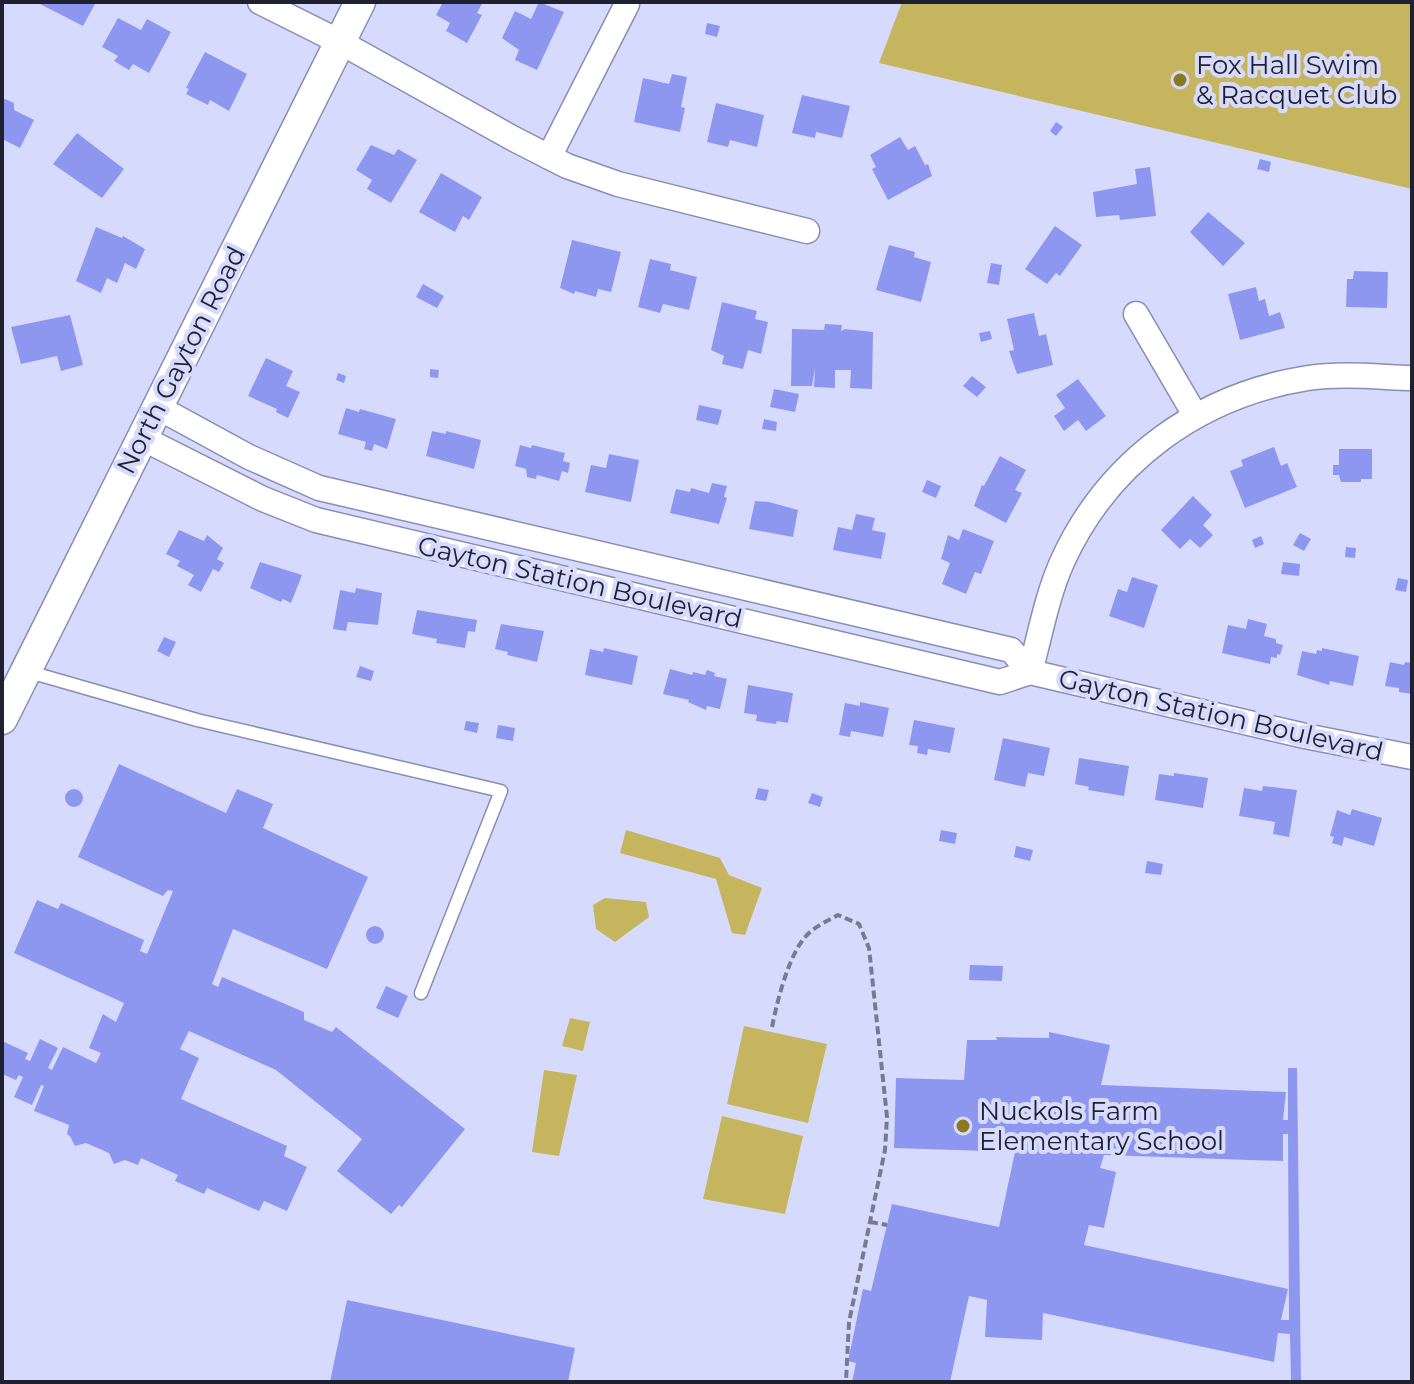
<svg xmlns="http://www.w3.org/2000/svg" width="1414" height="1384" font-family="Montserrat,sans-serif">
  <rect width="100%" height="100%" fill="#d6dbfd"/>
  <g fill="#c6b55f">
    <path d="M902,2h510v187l-533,-126z"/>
    <path d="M626,830l94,28 9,17 33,13 -17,47 -13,-2 -16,-54 -96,-26z"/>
    <path d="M605,898l41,4 3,15 -34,25 -19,-13 -3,-24z"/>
    <path d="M570,1018l20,4 -7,29 -21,-5z"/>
    <path d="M744,1026l83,18 -19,79 -81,-19z"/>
    <path d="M544,1070l33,5 -18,81 -27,-4z"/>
    <path d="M722,1116l81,20 -18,78 -82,-15z"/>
  </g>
  <g fill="#8e97f0" fill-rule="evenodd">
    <path d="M36,2h60l-13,24z"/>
    <path d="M443,2h40l-6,11 5,2 -15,28 -21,-12 4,-8 -14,-8z"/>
    <path d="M539,2l25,10 -27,58 -22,-10 4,-10 -17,-12 13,-27 16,8z"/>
    <path d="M118,18l23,12 6,-11 24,13 -22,41 -16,-9 -4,6 -15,-9 4,-5 -16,-9z"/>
    <path d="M707,23l13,3 -3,11 -12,-3z"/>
    <path d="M205,52l42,22 -18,37 -19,-11 -2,5 -22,-11 3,-5 -3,-1z"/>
    <path d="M672,74l15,3 -6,30 4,1 -5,24 -46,-10 9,-44 26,6z"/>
    <path d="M802,95l48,11 -8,32 -26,-6 -1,6 -23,-5z"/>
    <path d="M5,99l9,4v7l20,10 -14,28 -18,-9v-38z"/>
    <path d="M716,103l48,12 -7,32 -27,-7 -2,7 -21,-5z"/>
    <path d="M1056,122l7,5 -7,9 -6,-5z"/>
    <path d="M77,133l47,36 -22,29 -49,-34z"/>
    <path d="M900,137l8,13 7,-4 10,19 3,-1 4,12 -44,24 -16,-31 4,-2 -6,-12z"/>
    <path d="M371,145l23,10 4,-6 19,11 -26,43 -24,-14 5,-9 -16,-10z"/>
    <path d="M1260,159l11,3 -2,10 -12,-3z"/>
    <path d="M1150,167l6,49 -36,4 -1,-5 -23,2 -3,-25 44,-8 -2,-15z"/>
    <path d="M441,173l41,24 -13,23 -6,-4 -8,16 -36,-20z"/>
    <path d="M1208,212l37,31 -22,23 -33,-34z"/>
    <path d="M1055,226l27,19 -22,31 -4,-3 -9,11 -22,-15z"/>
    <path d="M96,227l26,11 1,-2 22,13 -9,20 -11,-6 -8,20 -10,-5 -6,15 -25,-12z"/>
    <path d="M572,240l49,12 -10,40 -13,-3 -2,8 -21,-6 -1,3 -14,-6z"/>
    <path d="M889,245l26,7 -1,5 17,5 -10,40 -45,-12z"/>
    <path d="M650,259l21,5 -1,6 27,7 -8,33 -26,-6 -3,9 -22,-6z"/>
    <path d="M991,263l11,2 -3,20 -12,-2z"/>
    <path d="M1354,271l34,1 -1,36 -41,-1 1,-28h6z"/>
    <path d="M423,284l21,12 -7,12 -21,-11z"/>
    <path d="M1256,287l3,14 6,-2 4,17 11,-4 5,16 -45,12 -12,-46z"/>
    <path d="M722,302l35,9 -2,8 13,3 -7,32 -13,-4 -5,19 -21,-5 2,-8 -13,-6z"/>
    <path d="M1034,313l5,23 7,-2 7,31 -36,9 -8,-23 5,-1 -7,-31z"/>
    <path d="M70,315l13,50 -22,6 -4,-15 -36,8 -10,-37z"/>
    <path d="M825,324l17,1 -1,6 4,-2 28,3 -1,57 -22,-1 1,-18h-16v18l-21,-1 1,-19 -3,18h-21l1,-57 32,1z"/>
    <path d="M990,331l2,8 -11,3 -2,-9z"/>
    <path d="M266,358l27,13 -7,15 14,6 -12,26 -12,-6 1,-3 -29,-13z"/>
    <path d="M430,369l9,1 -1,8 -8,-1z"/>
    <path d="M338,373l8,3 -2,7 -8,-3z"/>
    <path d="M972,376l14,11 -9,10 -14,-11z"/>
    <path d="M1078,379l28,37 -20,15 -8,-11 -14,11 -10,-15 11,-8 -9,-13z"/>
    <path d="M774,389l25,5 -4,18 -25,-5z"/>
    <path d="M699,405l23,5 -4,15 -22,-5z"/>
    <path d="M346,408l13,4 1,-3 36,10 -9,30 -13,-5 -2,7 -8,-2 2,-7 -28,-8z"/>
    <path d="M764,419l13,3 -1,9 -14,-2z"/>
    <path d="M432,431l14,3v-3l35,9 -7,29 -48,-13z"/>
    <path d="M520,445l11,3 1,-3 33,8 -2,8 7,2 -2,10 -6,-2 -3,10 -22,-6 -1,4 -9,-2 -1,-8 -11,-3z"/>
    <path d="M1274,447l7,19 6,-3 10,24 -52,21 -15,-37 13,-5 -2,-6z"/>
    <path d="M1339,449h33v30h-11v3h-20l-2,-7h-6v-10h6z"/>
    <path d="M609,454l30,6 -8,42 -46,-10 6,-27 15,3z"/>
    <path d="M1000,456l26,14 -11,20 7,3 -16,30 -32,-17 8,-21 2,1z"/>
    <path d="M927,480l14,6 -5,12 -14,-6z"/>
    <path d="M712,483l15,3 -3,11 3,1 -8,26 -49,-11 6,-24 14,3 1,-4 18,5z"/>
    <path d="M1193,496l19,19 -9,10 10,10 -13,13 -10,-9 -10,10 -19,-19z"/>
    <path d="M755,501l14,1 29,8 -5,27 -44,-8z"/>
    <path d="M856,514l19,4 -3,12 14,3 -5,26 -48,-9 5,-23 14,3z"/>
    <path d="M963,529l31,12 -13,33 -6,-2 -9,22 -24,-10 8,-21 -9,-4 7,-24 11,5z"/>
    <path d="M179,530l25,11 3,-6 16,13 -6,11 7,4 -5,9 -6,-3 -12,23 -13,-7 6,-10 -17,-9 3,-5 -14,-7z"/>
    <path d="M1300,533l11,6 -7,12 -11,-6z"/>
    <path d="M1261,536l3,8 -9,4 -3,-8z"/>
    <path d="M1346,547l10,1 -1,10 -10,-1z"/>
    <path d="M260,562l42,13 -11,28 -8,-4 -2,3 -31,-14z"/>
    <path d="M1283,562l17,2 -1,12 -18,-2z"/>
    <path d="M1132,577l26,8 -14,43 -35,-12 9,-27 9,3z"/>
    <path d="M1398,578l10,2 -2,12 -11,-2z"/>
    <path d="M356,588l26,5 -4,32 -30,-3 -2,9 -13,-2 7,-39 15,3z"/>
    <path d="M417,610l60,10 -2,12 -7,-1 -3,17 -29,-5 1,-4 -25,-5z"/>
    <path d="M1248,619l19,5 -3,12 12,3v4l7,2 -3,10 -3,-1v4l-6,-1 -1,7 -48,-11 6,-28 18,4z"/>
    <path d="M501,624l43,7 -7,31 -30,-7 1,-3 -13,-3z"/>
    <path d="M164,637l12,5 -7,15 -12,-6z"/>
    <path d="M604,648l34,8 -6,29 -47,-10 5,-26 13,3z"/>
    <path d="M1322,648l37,8 -6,30 -23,-5 -1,4 -32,-10 5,-24 14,3 1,-4 5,1z"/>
    <path d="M1390,662l14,3 1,-3 7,1v31l-13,-2v-4l-14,-2z"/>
    <path d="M360,666l14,5 -3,10 -15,-4z"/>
    <path d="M670,669l22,6 1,-3 12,3 2,-5 8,3 -1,3 13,3 -7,30 -13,-3 -1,4 -18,-8 1,-2 -26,-6z"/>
    <path d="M748,685l45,8 -5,30 -11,-2 -1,3 -20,-3 1,-6 -13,-2z"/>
    <path d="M860,702l29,6 -6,29 -32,-6 -1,6 -11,-2 6,-32 15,3z"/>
    <path d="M914,720l41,8 -5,25 -22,-4 -1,6 -10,-2 1,-7 -9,-1z"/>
    <path d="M466,721l13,2 -2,10 -13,-3z"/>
    <path d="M498,725l17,3 -2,13 -17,-3z"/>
    <path d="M1003,738l47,10 -6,28 -16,-3 -3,14 -31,-7z"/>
    <path d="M1079,758l50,8 -5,30 -36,-6 1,-3 -14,-3z"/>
    <path d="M119,764l107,49 11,-24 36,15 -10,24 105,49 -41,92 -94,-40 -21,55 6,3 4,-10 82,35v8l28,12 4,-5 129,102 -63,78 -3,-2 -8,9 -54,-43 25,-32 -86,-69 -87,-39 -9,18 19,9 -18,41 106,47 -3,10 23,11 -20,44 -23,-10 -5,10 -52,-23 -3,6 -29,-13 3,-6 -37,-17 -3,7 -13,-5 -11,4 -5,-11 -23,-10 -11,3 -5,-10 -3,-2 2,-9 -35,-14 10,-25 -3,-1 -9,20 -18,-8 9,-20 -4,-2 -3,5 -14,-6v-33l26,12 -3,6 5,2 10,-22 18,9 -10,20 4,2 11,-23 33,16 5,-10 -12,-5 14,-34 13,8 8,-19 -110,-50 23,-53 21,9 3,-6 83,37 -4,11 7,3 26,-63 -5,-1 -5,6 -85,-39z"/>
    <path d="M1174,773l34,5 -5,30 -48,-8 4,-26 15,2z"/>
    <path d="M1263,786l34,4 -8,47 -16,-3 2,-12 -36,-6 5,-28 18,3z"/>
    <path d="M758,788l11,2 -3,11 -11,-2z"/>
    <circle cx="74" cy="798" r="9"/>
    <path d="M812,793l11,4 -3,10 -12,-4z"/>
    <path d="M1352,809l30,9 -8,28 -30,-9 -2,9 -10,-3 2,-6 -4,-1 7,-26 13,5z"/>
    <path d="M941,830l16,3 -2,11 -16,-3z"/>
    <path d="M1016,846l17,4 -3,11 -16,-4z"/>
    <path d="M1147,861l16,3 -2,11 -16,-2z"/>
    <circle cx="375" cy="935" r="9"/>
    <path d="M970,965l33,1 -1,15 -33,-1z"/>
    <path d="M386,986l22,10 -10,22 -22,-10z"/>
    <path d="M1049,1032l61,13 -9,40 185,7 -3,28h5v-52h9l4,314h-10l-1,-48 -12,-1 -4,29 -231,-49 -1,27 -57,-3 2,-37 -18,-4 -19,86 -19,-2v2h-79l4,-19 -8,-2 15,-72 8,2 21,-87 107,23 16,-75 -121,-4 2,-70 68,2 3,-40h30l-1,-3 53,1zM1283,1134h5l1,186h-8l7,-31 -204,-44 5,-20 15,3 12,-56 -16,-4 4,-13 179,6z"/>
    <path d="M347,1300l228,48 -7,34h-238z"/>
  </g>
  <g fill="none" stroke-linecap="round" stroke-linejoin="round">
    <defs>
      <path id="service" d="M26,671l171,49 304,71 -80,202"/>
      <g id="minor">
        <path d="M260,2l80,40 174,97 53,27 51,18 189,47"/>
        <path d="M549,157l78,-153"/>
        <path d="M1136,314l59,101"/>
        <path d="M159,408l90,49 70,31 692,162 19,22"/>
        <path d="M142,438l121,61 53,21 684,162 30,-10 275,64 107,21"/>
        <path d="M1030,672c10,-37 17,-77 33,-112 46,-100 137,-165 245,-182 34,-5 70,-1 104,0"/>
      </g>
      <path id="tertiary" d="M2,719l358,-717"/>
    </defs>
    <use href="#service" stroke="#888eb4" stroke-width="15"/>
    <use href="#minor" stroke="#888eb4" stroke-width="27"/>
    <use href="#tertiary" stroke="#888eb4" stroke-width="33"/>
    <g stroke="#767a92" stroke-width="4" stroke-dasharray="8 4" stroke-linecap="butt">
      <path d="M772,1027c5,-25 15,-65 30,-86 8,-12 23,-19 36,-26l21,9 10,24 18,169 -2,33 -36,172 -3,59"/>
      <path d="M870,1222l17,3"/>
    </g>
    <use href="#service" stroke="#fff" stroke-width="12"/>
    <use href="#minor" stroke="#fff" stroke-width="24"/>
    <use href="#tertiary" stroke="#fff" stroke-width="30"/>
  </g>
  <g fill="#8a7a1f" stroke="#d6dbfd" stroke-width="3">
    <circle cx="1180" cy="80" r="8"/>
    <circle cx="963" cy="1126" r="8"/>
  </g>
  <g text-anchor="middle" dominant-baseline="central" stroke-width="8" stroke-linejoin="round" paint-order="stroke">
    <g font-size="26" fill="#1f2130" stroke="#d6dbfd" text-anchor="start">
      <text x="1196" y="65">Fox Hall Swim<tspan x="1196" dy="30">&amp; Racquet Club</tspan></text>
      <text x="979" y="1111">Nuckols Farm<tspan x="979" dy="30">Elementary School</tspan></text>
    </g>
    <g font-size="26" fill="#1f2130" stroke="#d6dbfd">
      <text transform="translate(181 360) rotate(-63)">North Gayton Road</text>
      <text transform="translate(580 582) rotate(13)">Gayton Station Boulevard</text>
      <text transform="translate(1221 715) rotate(13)">Gayton Station Boulevard</text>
    </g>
  </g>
  <rect width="1414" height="1384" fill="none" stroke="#1f2130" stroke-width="8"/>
</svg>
